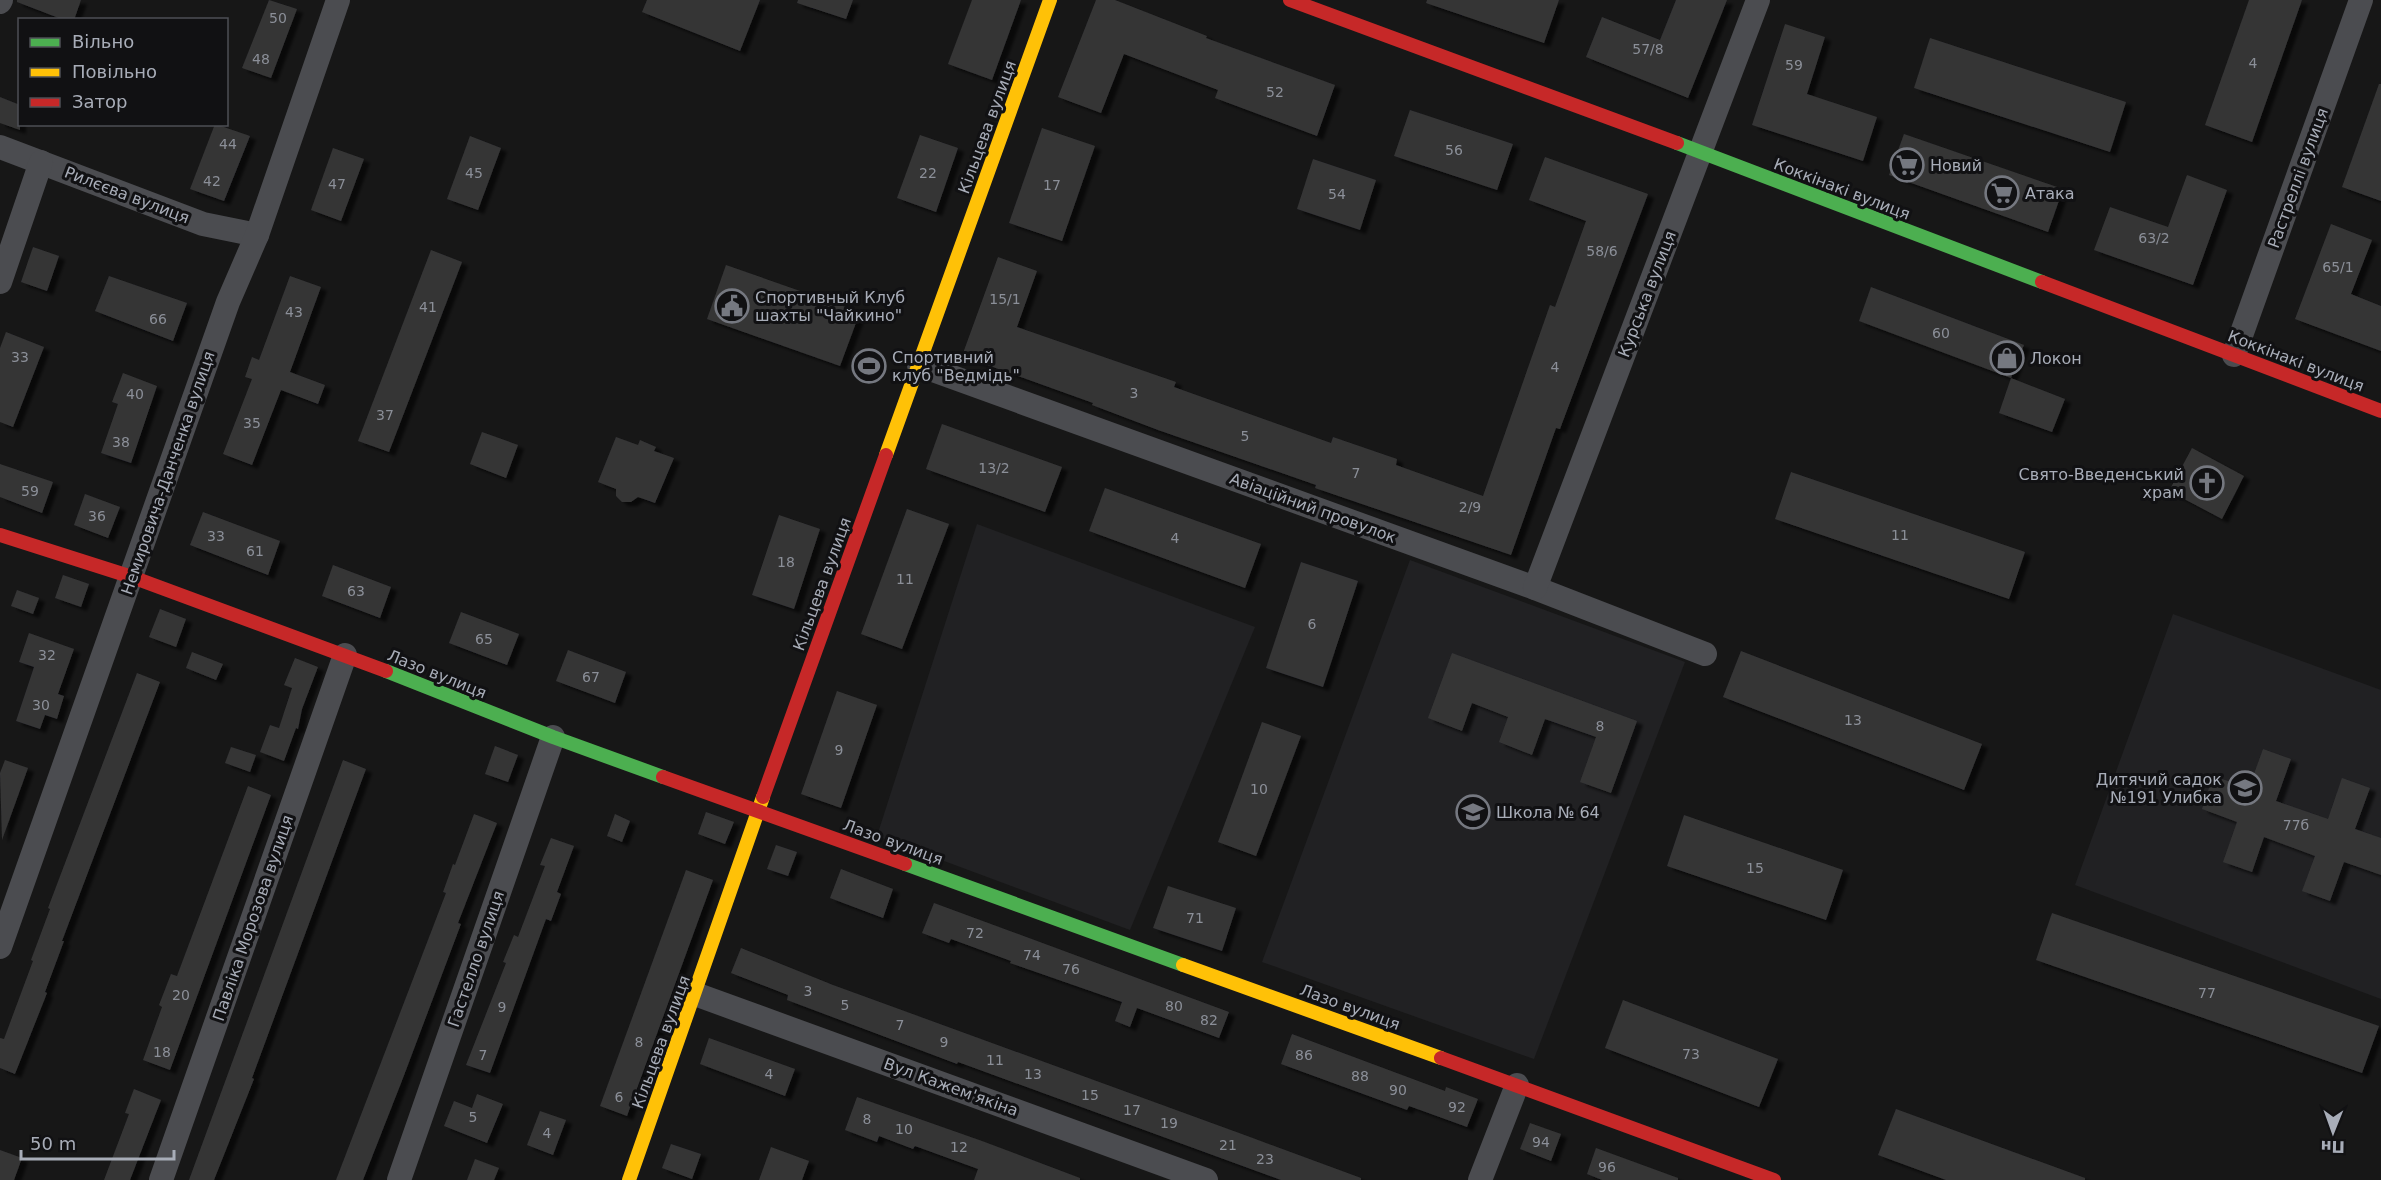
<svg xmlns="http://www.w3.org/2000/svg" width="2381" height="1180" font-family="'DejaVu Sans',sans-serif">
  <defs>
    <filter id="shadow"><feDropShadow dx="6" dy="4" stdDeviation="1.5" flood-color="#0009"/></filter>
  </defs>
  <rect width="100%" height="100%" fill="#171717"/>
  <g fill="#212123">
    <path d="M977,524l278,103 -125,303 -253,-94z"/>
    <path d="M1410,560l275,102 -151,397 -272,-97z"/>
    <path d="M2173,614l208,76v309l-306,-114z"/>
  </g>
  <g fill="#353536" filter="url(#shadow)">
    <path d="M17,0h64l-7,20h-10l-47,-18z"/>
    <path d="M269,0l28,9 -26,69 -29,-10z"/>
    <path d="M647,0h113l-20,51 -98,-39z"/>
    <path d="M798,0h55l-7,19 -49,-16z"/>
    <path d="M972,0h49l-29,80 -44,-16z"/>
    <path d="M1096,0h19l92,36 -1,2 129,47 -18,51 -102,-38 3,-8 -94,-36 -23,59 -43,-16z"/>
    <path d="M1427,0h132l-15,43 -118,-40z"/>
    <path d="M1676,0h51l-39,98 -102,-41 16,-40 58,23z"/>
    <path d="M2249,0h53l-50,142 -47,-17z"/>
    <path d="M1785,24l40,13 -18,57 70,23 -14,44 -111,-36z"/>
    <path d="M1930,38l196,64 -16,50 -196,-64z"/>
    <path d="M2379,84h2v117l-39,-14z"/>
    <path d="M0,97l20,8v25l-20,-7z"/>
    <path d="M1410,110l103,34 -16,46 -103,-34z"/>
    <path d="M215,124l35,12 -26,65 -34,-12z"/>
    <path d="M1042,128l53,18 -33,95 -53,-18z"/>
    <path d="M1904,134l159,55 -15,43 -159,-57z"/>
    <path d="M920,135l38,13 -22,64 -39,-14z"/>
    <path d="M470,136l31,12 -23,62 -31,-11z"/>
    <path d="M333,148l31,11 -23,62 -30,-11z"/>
    <path d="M1545,157l103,37 -88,235 -4,-1 -45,127 -196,-67 1,-3 -158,-55 -66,-25 1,-2 -131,-47 36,-99 39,14 -20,56 159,55 -2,5 157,56 2,-6 64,22 -1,6 87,31 67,-191 5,2 31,-86 -57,-21z"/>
    <path d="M1313,159l63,21 -16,50 -63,-21z"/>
    <path d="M2187,175l40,15 -34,95 -99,-35 16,-43 58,20z"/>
    <path d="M2331,224l41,16 -21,54 30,12v45l-86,-32z"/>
    <path d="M33,247l26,9 -12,35 -26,-9z"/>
    <path d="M431,250l31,12 -73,190 -31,-11z"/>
    <path d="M726,265l134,47 -20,54 -133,-47z"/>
    <path d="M109,276l78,27 -14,38 -78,-30z"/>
    <path d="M290,276l31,11 -31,85 35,13 -7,19 -37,-14 -29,75 -29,-11 29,-75 -7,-2 7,-20 7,3z"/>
    <path d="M1871,287l153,58 -13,33 -152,-57z"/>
    <path d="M6,332l38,15 -31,80 -13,-5v-74z"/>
    <path d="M123,373l34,13 -26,77 -30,-10 17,-49 -6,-2z"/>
    <path d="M2011,378l54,21 -13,33 -53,-19z"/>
    <path d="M942,424l120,43 -17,45 -119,-43z"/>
    <path d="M482,432l36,13 -12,33 -36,-14z"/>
    <path d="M616,437l22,8 2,-5 16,7 -2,4 20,7 -19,45 -17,-6 -7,5h-9l-6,-6v-7l-18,-7z"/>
    <path d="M2192,448l52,28 -22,43 -53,-28z"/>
    <path d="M0,464l53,18 -11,31 -42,-16z"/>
    <path d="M1791,472l234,80 -16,47 -234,-80z"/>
    <path d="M1105,488l156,56 -16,44 -156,-57z"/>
    <path d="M85,494l35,13 -12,31 -34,-13z"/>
    <path d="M907,509l42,15 -47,125 -41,-15z"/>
    <path d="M203,512l77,29 -12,34 -78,-30z"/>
    <path d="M779,515l41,14 -26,80 -42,-14z"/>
    <path d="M1301,562l57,19 -35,106 -57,-19z"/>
    <path d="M333,565l58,22 -11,31 -58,-22z"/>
    <path d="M63,575l26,9 -8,23 -26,-9z"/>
    <path d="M17,590l22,8 -6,16 -22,-8z"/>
    <path d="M160,609l26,10 -10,28 -27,-10z"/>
    <path d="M461,612l58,22 -12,31 -58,-22z"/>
    <path d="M29,633l45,16 -16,45 6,2 -7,23 -12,-4 -5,14 -24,-8 18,-54 -15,-5z"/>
    <path d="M568,650l58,22 -11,31 -59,-22z"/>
    <path d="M1741,651l241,93 -18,46 -241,-93z"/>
    <path d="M192,652l31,12 -7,16 -30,-12z"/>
    <path d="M1452,653l185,68 -26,72 -31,-11 16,-45 -51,-18 -13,36 -33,-13 9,-25 -36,-14 -10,28 -34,-13z"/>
    <path d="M295,658l23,9 -16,42 -4,20 -2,-1 -12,33 -24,-9 10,-27 9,3 13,-40 -8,-3z"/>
    <path d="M137,673l23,9 -98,259h2l-19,51 2,1 -32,81 -15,-6v-30l4,1 29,-78 -2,-1 19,-51 -2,-1z"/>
    <path d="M837,691l40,14 -36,103 -40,-14z"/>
    <path d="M1262,722l39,14 -45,120 -38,-14z"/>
    <path d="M495,746l23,9 -10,27 -23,-8z"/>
    <path d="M231,747l25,8 -6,17 -25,-9z"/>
    <path d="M2263,749l28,10 -15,42 52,18 14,-41 28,10 -15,41 26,9v37l-37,-13 -14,39 -28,-10 13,-35 -51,-19 -12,35 -29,-10 14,-40 -35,-13 11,-33 36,12z"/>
    <path d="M5,760l23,8 -26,72 -2,-67z"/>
    <path d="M343,760l23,9 -114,309 2,1 -40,101h-25z"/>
    <path d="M248,786l23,9 -101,275 -27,-10 19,-53 -3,-2 12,-31 6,2z"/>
    <path d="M706,812l28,10 -9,22 -27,-10z"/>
    <path d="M474,814l23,9 -39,100 3,1 -58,154 -40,102h-27l110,-287 -3,-1 10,-28 2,1z"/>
    <path d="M615,814l15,7 -8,21 -15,-6z"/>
    <path d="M1684,815l159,55 -17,50 -159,-54z"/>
    <path d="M551,838l23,8 -17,46 4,2 -10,27 -5,-2 -56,154 -24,-8 40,-102 -3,-1 11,-27 4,2 27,-71 -5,-1z"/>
    <path d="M776,845l21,7 -9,24 -21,-7z"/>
    <path d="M841,869l52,20 -10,29 -53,-20z"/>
    <path d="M686,870l27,10 -86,236 -27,-10z"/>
    <path d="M1168,886l68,22 -14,43 -69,-23z"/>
    <path d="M934,903l295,109 -10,26 -82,-30 -7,19 -15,-6 7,-19 -112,-39 1,-2 -60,-22 -2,4 -27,-10z"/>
    <path d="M2052,913l327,113 -17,47 -326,-113z"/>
    <path d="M741,948l92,37 417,152 111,41v2h-80l-323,-118 -1,2 -37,-14 -133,-50 1,-5 -57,-22z"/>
    <path d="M1623,1000l155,59 -19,48 -154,-59z"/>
    <path d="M1292,1034l153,57 1,-4 32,12 -11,28 -58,-21 -2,4 -126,-46z"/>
    <path d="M709,1038l86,31 -10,27 -85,-32z"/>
    <path d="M134,1089l27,11 -31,80h-26l25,-66 -4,-1z"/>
    <path d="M477,1094l26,10 -16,39 -43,-17 10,-25 18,7z"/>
    <path d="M857,1097l125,44 98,37v2h-106l4,-11 -63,-23 -2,3 -34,-13 -2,6 -32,-12z"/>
    <path d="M1896,1109l189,69v2h-139l-68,-25z"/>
    <path d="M540,1111l26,9 -13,35 -26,-10z"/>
    <path d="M1530,1123l31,11 -10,27 -31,-12z"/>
    <path d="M671,1144l30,10 -9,25 -30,-11z"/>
    <path d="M771,1147l38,14 -7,19h-43z"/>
    <path d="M1596,1148l82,30v2h-76l-15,-6z"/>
    <path d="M0,1150l22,8 -8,22h-14z"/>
    <path d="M475,1159l24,9 -5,12h-27z"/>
  </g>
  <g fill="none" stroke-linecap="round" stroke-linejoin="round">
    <g stroke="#4b4c50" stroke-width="24">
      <path d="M0,2l1,-2"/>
      <path d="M0,147l203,77 54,11"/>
      <path d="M0,282l41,-120"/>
      <path d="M2234,355l127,-355"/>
      <path d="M919,365l616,223 170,66"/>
      <path d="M1535,588l223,-588"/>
      <path d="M0,947l228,-645 29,-67 81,-235"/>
      <path d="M695,994l511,186"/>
      <path d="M161,1180l184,-525"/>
      <path d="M399,1180l154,-443"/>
      <path d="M1480,1180l37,-95"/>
    </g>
    <g stroke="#4caf50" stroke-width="14">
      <path d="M1677,143l365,139"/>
      <path d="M386,671l167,66 110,40"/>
      <path d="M905,864l278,101"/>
    </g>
    <g stroke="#ffc107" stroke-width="14">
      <path d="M886,455l164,-455"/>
      <path d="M1183,965l258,93"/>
      <path d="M629,1180l134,-383"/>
    </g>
    <g stroke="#c62828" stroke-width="14">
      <path d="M1290,0l387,143"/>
      <path d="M2042,282l339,129"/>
      <path d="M0,535l132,42 254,94"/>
      <path d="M663,777l242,87"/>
      <path d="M763,797l123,-342"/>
      <path d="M1441,1058l333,122"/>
    </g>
  </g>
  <defs>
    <symbol id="supermarket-ring" viewBox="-11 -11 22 22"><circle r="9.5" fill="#111113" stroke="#757880" stroke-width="1.5"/><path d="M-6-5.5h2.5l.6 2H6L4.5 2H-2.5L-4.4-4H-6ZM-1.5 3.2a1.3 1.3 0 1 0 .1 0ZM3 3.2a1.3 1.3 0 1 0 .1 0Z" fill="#757880"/></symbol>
    <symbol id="civic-ring" viewBox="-11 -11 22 22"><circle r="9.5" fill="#111113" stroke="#757880" stroke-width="1.5"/><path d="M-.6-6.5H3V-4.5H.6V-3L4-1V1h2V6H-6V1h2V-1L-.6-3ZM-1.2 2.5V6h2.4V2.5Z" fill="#757880"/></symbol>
    <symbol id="shop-ring" viewBox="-11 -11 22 22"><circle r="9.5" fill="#111113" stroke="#757880" stroke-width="1.5"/><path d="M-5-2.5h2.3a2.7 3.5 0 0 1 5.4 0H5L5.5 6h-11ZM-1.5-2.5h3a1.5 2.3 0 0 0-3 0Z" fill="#757880"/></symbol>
    <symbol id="stadium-ring" viewBox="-11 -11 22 22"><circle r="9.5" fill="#111113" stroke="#757880" stroke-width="1.5"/><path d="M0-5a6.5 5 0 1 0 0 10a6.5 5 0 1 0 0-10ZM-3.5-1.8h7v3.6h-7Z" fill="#757880"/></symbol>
    <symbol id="church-ring" viewBox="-11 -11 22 22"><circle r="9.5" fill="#111113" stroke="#757880" stroke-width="1.5"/><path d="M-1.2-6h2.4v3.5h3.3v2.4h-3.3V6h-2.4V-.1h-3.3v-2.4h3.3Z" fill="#757880"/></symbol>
    <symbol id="school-ring" viewBox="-11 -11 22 22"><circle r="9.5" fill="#111113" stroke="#757880" stroke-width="1.5"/><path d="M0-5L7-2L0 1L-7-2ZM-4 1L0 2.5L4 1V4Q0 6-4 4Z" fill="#757880"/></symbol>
  </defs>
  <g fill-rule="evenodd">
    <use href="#supermarket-ring" x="1888" y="146" width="38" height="38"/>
    <use href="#supermarket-ring" x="1983" y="174" width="38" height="38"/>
    <use href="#civic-ring" x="713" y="287" width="38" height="38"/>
    <use href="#shop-ring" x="1988" y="339" width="38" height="38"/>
    <use href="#stadium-ring" x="850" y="347" width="38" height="38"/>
    <use href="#church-ring" x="2188" y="464" width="38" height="38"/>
    <use href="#school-ring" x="2226" y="769" width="38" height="38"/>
    <use href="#school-ring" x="1454" y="793" width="38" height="38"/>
  </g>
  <g text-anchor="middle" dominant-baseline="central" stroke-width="6" stroke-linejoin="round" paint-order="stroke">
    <g font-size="14" fill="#8b8f98">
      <text x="278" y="18">50</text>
      <text x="1648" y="49">57/8</text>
      <text x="261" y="59">48</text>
      <text x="2253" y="63">4</text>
      <text x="1794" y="65">59</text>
      <text x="1275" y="92">52</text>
      <text x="228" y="144">44</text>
      <text x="1454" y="150">56</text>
      <text x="474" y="173">45</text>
      <text x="928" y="173">22</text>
      <text x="212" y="181">42</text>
      <text x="337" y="184">47</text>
      <text x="1052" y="185">17</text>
      <text x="1337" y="194">54</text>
      <text x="2154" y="238">63/2</text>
      <text x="1602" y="251">58/6</text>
      <text x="2338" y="267">65/1</text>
      <text x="1005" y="299">15/1</text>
      <text x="428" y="307">41</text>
      <text x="294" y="312">43</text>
      <text x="158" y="319">66</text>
      <text x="1941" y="333">60</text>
      <text x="20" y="357">33</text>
      <text x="1555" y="367">4</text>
      <text x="1134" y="393">3</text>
      <text x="135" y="394">40</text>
      <text x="385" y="415">37</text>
      <text x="252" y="423">35</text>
      <text x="1245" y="436">5</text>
      <text x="121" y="442">38</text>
      <text x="994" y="468">13/2</text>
      <text x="1356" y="473">7</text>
      <text x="30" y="491">59</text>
      <text x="1470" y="507">2/9</text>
      <text x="97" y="516">36</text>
      <text x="1900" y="535">11</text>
      <text x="216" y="536">33</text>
      <text x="1175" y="538">4</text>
      <text x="255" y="551">61</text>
      <text x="786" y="562">18</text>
      <text x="905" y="579">11</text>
      <text x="356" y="591">63</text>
      <text x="1312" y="624">6</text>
      <text x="484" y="639">65</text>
      <text x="47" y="655">32</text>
      <text x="591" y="677">67</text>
      <text x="41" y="705">30</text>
      <text x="1853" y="720">13</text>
      <text x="1600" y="726">8</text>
      <text x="839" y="750">9</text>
      <text x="1259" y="789">10</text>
      <text x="2296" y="825">77б</text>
      <text x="1755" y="868">15</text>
      <text x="1195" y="918">71</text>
      <text x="975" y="933">72</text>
      <text x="1032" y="955">74</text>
      <text x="1071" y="969">76</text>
      <text x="808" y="991">3</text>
      <text x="2207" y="993">77</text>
      <text x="181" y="995">20</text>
      <text x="845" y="1005">5</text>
      <text x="1174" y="1006">80</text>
      <text x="502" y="1007">9</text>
      <text x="1209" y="1020">82</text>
      <text x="900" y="1025">7</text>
      <text x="639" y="1042">8</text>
      <text x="944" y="1042">9</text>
      <text x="162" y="1052">18</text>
      <text x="1691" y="1054">73</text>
      <text x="483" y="1055">7</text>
      <text x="1304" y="1055">86</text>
      <text x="995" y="1060">11</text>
      <text x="769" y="1074">4</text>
      <text x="1033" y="1074">13</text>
      <text x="1360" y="1076">88</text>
      <text x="1398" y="1090">90</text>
      <text x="1090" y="1095">15</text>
      <text x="619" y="1097">6</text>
      <text x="1457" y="1107">92</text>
      <text x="1132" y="1110">17</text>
      <text x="473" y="1117">5</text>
      <text x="867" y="1119">8</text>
      <text x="1169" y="1123">19</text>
      <text x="904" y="1129">10</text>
      <text x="547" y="1133">4</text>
      <text x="1541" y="1142">94</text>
      <text x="1228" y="1145">21</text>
      <text x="959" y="1147">12</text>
      <text x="1265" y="1159">23</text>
      <text x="1607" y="1167">96</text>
    </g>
    <g font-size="16" fill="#a8adb8" stroke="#111113">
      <text transform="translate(987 127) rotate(-70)">Кільцева вулиця</text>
      <text transform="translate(2298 178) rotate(-70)">Растреллі вулиця</text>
      <text transform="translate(1842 189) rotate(21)">Коккінакі вулиця</text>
      <text transform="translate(127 195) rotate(21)">Рилєєва вулиця</text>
      <text transform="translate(1647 294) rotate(-69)">Курська вулиця</text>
      <text transform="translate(2296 361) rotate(21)">Коккінакі вулиця</text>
      <text transform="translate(168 473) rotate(-71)">Немировича-Данченка вулиця</text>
      <text transform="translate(1313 508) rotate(20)">Авіаційний провулок</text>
      <text transform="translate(822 584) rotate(-70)">Кільцева вулиця</text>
      <text transform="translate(437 674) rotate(22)">Лазо вулиця</text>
      <text transform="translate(893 842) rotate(20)">Лазо вулиця</text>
      <text transform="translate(253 918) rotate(-71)">Павліка Морозова вулиця</text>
      <text transform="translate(476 959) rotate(-71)">Гастелло вулиця</text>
      <text transform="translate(1350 1007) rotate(20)">Лазо вулиця</text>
      <text transform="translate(661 1042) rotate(-70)">Кільцева вулиця</text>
      <text transform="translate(951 1087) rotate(20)">Вул Кажем'якіна</text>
    </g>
    <g font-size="16" fill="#a8adb8" stroke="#111113" text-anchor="start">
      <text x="1930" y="165">Новий</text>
      <text x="2025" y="193">Атака</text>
      <text x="755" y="297">Спортивный Клуб<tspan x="755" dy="18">шахты "Чайкино"</tspan></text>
      <text x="892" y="357">Спортивний<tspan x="892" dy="18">клуб "Ведмідь"</tspan></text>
      <text x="2030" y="358">Локон</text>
      <text x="2184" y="474" text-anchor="end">Свято-Введенський<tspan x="2184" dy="18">храм</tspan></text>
      <text x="2222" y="779" text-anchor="end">Дитячий садок<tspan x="2222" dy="18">№191 Улибка</tspan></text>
      <text x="1496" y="812">Школа № 64</text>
    </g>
  </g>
  <rect x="18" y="18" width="210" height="108" fill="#111113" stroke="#4d4f55" stroke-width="1.5"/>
  <rect x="30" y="38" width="30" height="9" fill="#4caf50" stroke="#4d4f55" stroke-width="1.5"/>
  <text x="72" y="48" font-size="18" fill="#a8adb8">Вільно</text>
  <rect x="30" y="68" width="30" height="9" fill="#ffc107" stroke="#4d4f55" stroke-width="1.5"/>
  <text x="72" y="78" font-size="18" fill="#a8adb8">Повільно</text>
  <rect x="30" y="98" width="30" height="9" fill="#c62828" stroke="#4d4f55" stroke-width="1.5"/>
  <text x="72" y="108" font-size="18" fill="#a8adb8">Затор</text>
  <g transform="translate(2333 1132) rotate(181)" stroke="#111113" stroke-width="4.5" paint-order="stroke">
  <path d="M0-4.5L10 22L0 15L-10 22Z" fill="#a8adb8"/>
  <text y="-9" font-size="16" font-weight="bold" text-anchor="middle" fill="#a8adb8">Пн</text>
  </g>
  <path d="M21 1150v9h153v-9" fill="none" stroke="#a8adb8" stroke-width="3"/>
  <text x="30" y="1150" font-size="18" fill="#a8adb8" stroke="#111113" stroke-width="4.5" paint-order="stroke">50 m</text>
</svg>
